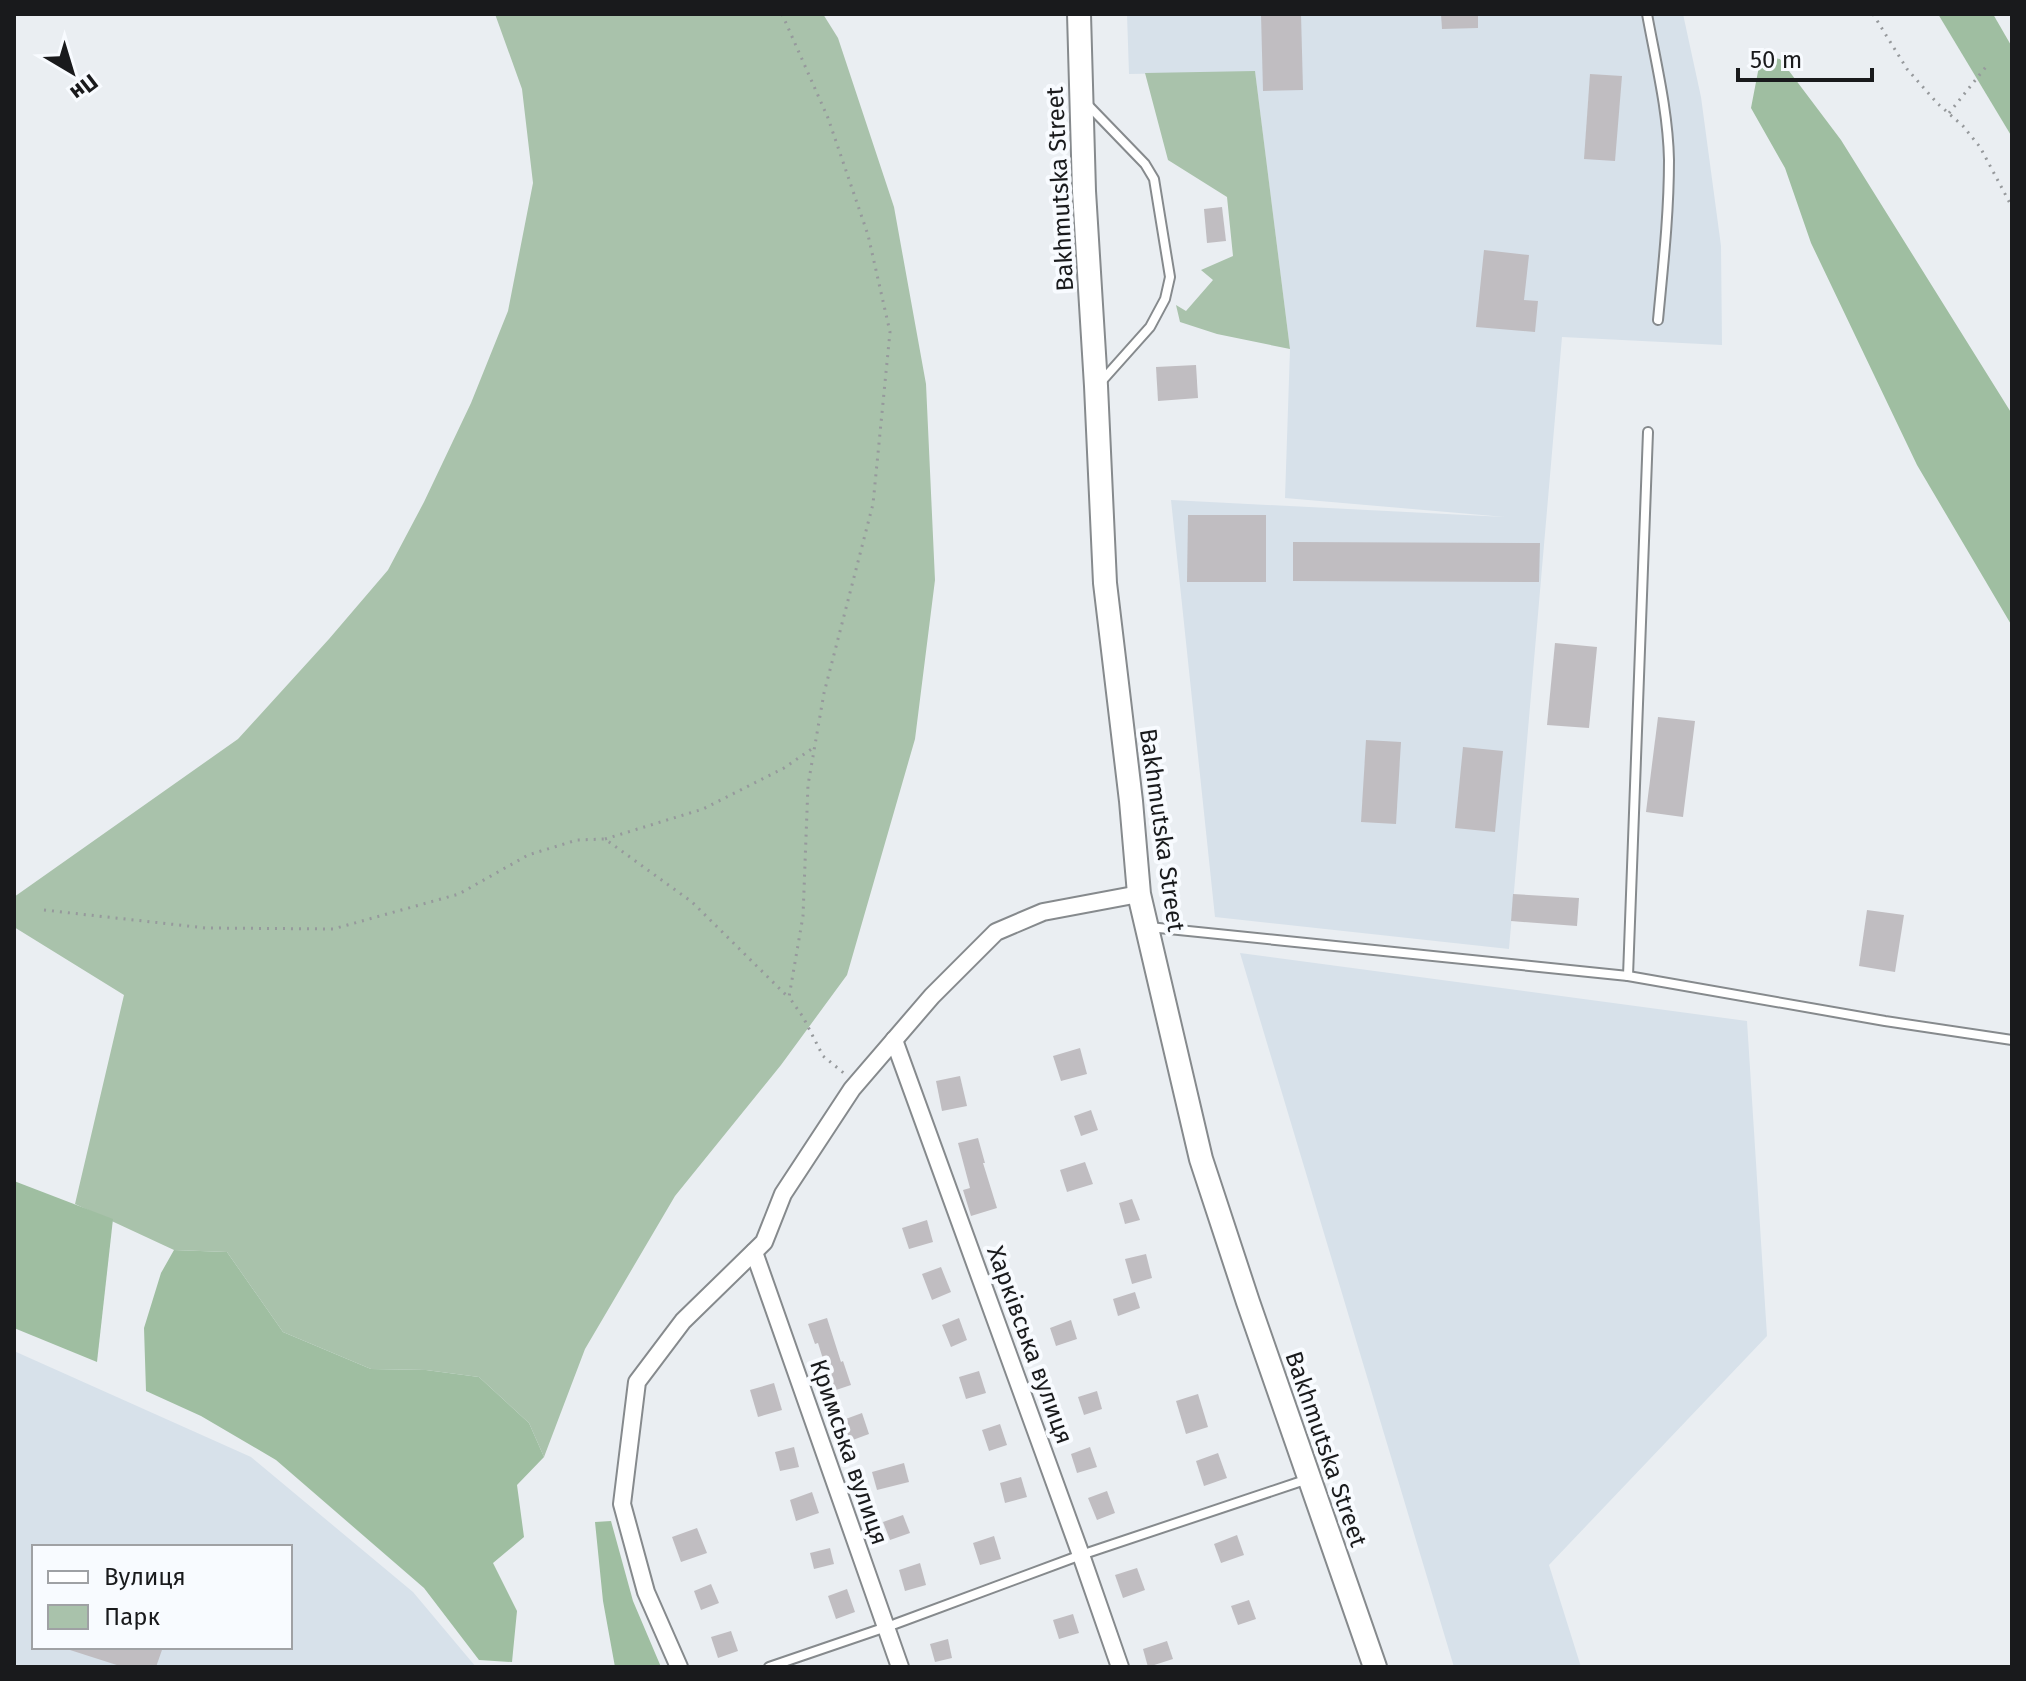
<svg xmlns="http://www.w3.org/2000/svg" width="2026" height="1681" font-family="'Fira Sans',sans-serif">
  <rect width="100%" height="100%" fill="#eaeef2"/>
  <g fill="#d7e1ea" fill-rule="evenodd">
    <path d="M1127,14h556l18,83 20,149 1,99 -160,-8 -53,612 -294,-32 -44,-417 334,17 -220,-19 5,-149 -35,-277 -126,2z"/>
    <path d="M1240,953l507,68 20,315 -218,229 32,102h-127z"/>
    <path d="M14,1351l237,106 162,135 63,75h-462zM34,1547h256v100h-256z"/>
  </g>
  <g fill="#a9c2ab">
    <path d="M495,14h328l15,24 56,169 32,177 9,196 -20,159 -68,236 -66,90 -106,131 -90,153 -41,108 -15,-34 -50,-46 -53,-7 -55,-1 -88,-37 -56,-80 -53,-2 -99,-46 49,-209 -110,-68v-30l224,-158 91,-100 59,-69 36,-68 47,-99 37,-92 25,-128 -11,-94z"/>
    <path d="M1255,71l35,278 -73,-15 -37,-12 -4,-17 10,6 27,-31 -12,-10 32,-14 -6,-59 -59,-37 -23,-87z"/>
  </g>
  <g fill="#9fbea1">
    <path d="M1938,14h55l19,33v90z"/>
    <path d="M1761,56l19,3 61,81 171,274v212l-95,-161 -106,-222 -26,-75 -34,-60z"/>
    <path d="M14,1181l99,38 -16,143 -83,-34z"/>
    <path d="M174,1250l53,2 56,80 88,37 55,1 53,7 50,46 15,34 -27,28 7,52 -31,26 24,48 -5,51 -33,-2 -55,-72 -148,-128 -75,-44 -55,-25 -2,-63 17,-55z"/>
    <path d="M611,1521l22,80 28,66h-46l-12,-66 -8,-79z"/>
  </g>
  <g fill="#c0bdc1">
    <path d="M1261,14h40l2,76 -40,1z"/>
    <path d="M1441,14h37v14l-36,1z"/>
    <path d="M1590,74l32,2 -7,85 -31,-2z"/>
    <path d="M1222,207l4,34 -19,2 -3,-34z"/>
    <path d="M1484,250l45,5 -5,45 14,1 -3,31 -59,-5z"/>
    <path d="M1196,365l2,33 -40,3 -2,-34z"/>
    <path d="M1188,515h78v67h-79z"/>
    <path d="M1293,542l247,1 -1,39 -246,-1z"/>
    <path d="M1555,643l42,4 -8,81 -42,-3z"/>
    <path d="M1658,717l37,4 -12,96 -37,-5z"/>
    <path d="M1366,740l35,2 -5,82 -35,-2z"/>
    <path d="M1463,747l40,4 -8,81 -40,-4z"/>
    <path d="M1513,894l66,4 -2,28 -66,-5z"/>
    <path d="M1867,910l37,5 -9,57 -36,-6z"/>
    <path d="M1080,1048l7,26 -26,7 -8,-25z"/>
    <path d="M960,1076l7,30 -25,5 -6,-30z"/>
    <path d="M1091,1110l7,20 -17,6 -7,-20z"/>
    <path d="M978,1138l7,25h-2l14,45 -26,8 -8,-26 7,-2 -12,-45z"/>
    <path d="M1085,1162l8,22 -26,8 -7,-22z"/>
    <path d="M1132,1199l8,21 -15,4 -6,-21z"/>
    <path d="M927,1220l6,22 -24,7 -7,-21z"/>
    <path d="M1146,1254l6,24 -20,6 -7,-25z"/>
    <path d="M941,1267l10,25 -19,8 -10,-26z"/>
    <path d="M1135,1292l5,16 -22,8 -5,-17z"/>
    <path d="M827,1318l14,44 2,-1 8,24 -18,6 -15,-48 -3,1 -7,-20z"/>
    <path d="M959,1318l8,22 -16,7 -9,-22z"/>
    <path d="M1071,1320l6,19 -21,7 -6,-18z"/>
    <path d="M979,1371l7,22 -20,6 -7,-22z"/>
    <path d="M774,1383l8,27 -24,7 -8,-27z"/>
    <path d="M1097,1391l5,18 -18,6 -6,-18z"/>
    <path d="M1198,1394l10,33 -22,7 -10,-33z"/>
    <path d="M862,1413l7,21 -19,7 -7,-21z"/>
    <path d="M1000,1424l7,21 -18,6 -7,-21z"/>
    <path d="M794,1447l5,20 -19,4 -5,-19z"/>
    <path d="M1090,1447l7,20 -20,6 -6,-19z"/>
    <path d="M1218,1453l9,25 -23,8 -8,-25z"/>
    <path d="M904,1463l5,19 -32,8 -5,-18z"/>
    <path d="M1021,1477l6,20 -22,6 -5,-20z"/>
    <path d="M1107,1491l8,22 -18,7 -9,-22z"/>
    <path d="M812,1492l7,21 -23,8 -6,-21z"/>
    <path d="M903,1515l7,18 -20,7 -7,-18z"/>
    <path d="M697,1528l10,25 -26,9 -9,-25z"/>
    <path d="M1237,1535l7,20 -23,8 -7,-19z"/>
    <path d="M994,1536l7,23 -21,6 -7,-22z"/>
    <path d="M830,1548l4,16 -20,5 -4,-16z"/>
    <path d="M920,1563l6,22 -21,6 -6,-21z"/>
    <path d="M1137,1568l8,22 -22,8 -8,-23z"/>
    <path d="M711,1584l8,19 -18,7 -7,-19z"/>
    <path d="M847,1589l8,23 -19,7 -8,-23z"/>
    <path d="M1249,1600l7,19 -18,6 -7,-19z"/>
    <path d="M1073,1614l6,19 -20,6 -6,-19z"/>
    <path d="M731,1631l7,20 -20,7 -7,-21z"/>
    <path d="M948,1639l4,19 -17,4 -5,-18z"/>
    <path d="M1167,1641l6,18 -25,8 -5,-18z"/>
    <path d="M71,1647h92l-7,20h-33l-53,-17z"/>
  </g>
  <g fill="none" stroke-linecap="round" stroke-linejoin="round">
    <defs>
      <g id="lane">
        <path d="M1647,14c9,49 21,97 22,146 0,54 -6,107 -11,160"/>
        <path d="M1087,104l58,60 9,15 16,98 -5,22 -15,28 -50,56"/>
        <path d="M1149,927l479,49 257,45 127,19"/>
        <path d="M1628,976l20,-544"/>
        <path d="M769,1667l126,-43 186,-69 227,-76"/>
      </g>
      <g id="street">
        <path d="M894,1040l187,515 39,112"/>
        <path d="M754,1252l146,415"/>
        <path d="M679,1667l-33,-75 -24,-88 15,-122 46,-61 81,-79 19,-48 69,-105 80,-93 64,-64 47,-20 96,-18"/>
      </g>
      <path id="secondary" d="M1079,14l5,177 12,195 9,197 26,218 8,93 62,265 47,143 127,365"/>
    </defs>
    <use href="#lane" stroke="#868a8d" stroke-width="12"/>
    <use href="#street" stroke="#868a8d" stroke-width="20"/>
    <use href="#secondary" stroke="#868a8d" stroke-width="26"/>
    <g stroke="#96999c" stroke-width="3" stroke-dasharray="2 6" stroke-linecap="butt">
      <path d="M782,14l46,104 40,117 22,97 -17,172 -49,189 -16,92 -5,131 -14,81 14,20 20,39 22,18"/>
      <path d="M1873,14l34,55 31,35 25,22 17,21 32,60"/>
      <path d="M1949,113l40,-50"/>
      <path d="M605,839l98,-30 81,-41 29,-20"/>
      <path d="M44,910l162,18 127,1 126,-35 69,-39 49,-15 28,-1 87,63 95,94"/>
    </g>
    <use href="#lane" stroke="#fff" stroke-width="8"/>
    <use href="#street" stroke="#fff" stroke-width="16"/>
    <use href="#secondary" stroke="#fff" stroke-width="22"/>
  </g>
  <g text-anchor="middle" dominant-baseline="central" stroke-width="8" stroke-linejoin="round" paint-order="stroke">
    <g font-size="24" fill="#191a1c" stroke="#f8fbff">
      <text transform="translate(1060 189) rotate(-93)">Bakhmutska Street</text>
      <text transform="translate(1162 830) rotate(82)">Bakhmutska Street</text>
      <text transform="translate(1030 1345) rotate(70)">Харківська вулиця</text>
      <text transform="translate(1326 1449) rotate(71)">Bakhmutska Street</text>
      <text transform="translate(849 1452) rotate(71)">Кримська вулиця</text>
    </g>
  </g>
  <rect width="2026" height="1681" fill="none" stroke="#191a1c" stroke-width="32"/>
  <rect x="32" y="1545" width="260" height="104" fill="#f8fbff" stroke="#9fa1a4" stroke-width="2"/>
  <rect x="48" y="1571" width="40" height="12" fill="#ffffff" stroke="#9fa1a4" stroke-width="2"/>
  <text x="104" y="1585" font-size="24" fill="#191a1c">Вулиця</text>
  <rect x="48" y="1605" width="40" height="24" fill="#a9c2ab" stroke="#9fa1a4" stroke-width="2"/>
  <text x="104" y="1625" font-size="24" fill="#191a1c">Парк</text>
  <g transform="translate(72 72) rotate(142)" stroke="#f8fbff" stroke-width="6" paint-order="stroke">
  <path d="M0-6L14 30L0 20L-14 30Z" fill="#191a1c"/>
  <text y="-12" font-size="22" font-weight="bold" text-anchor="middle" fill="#191a1c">Пн</text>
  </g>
  <path d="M1738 68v12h134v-12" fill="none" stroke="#191a1c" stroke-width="4"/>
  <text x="1750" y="68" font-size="24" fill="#191a1c" stroke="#f8fbff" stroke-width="6" paint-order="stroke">50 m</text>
</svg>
